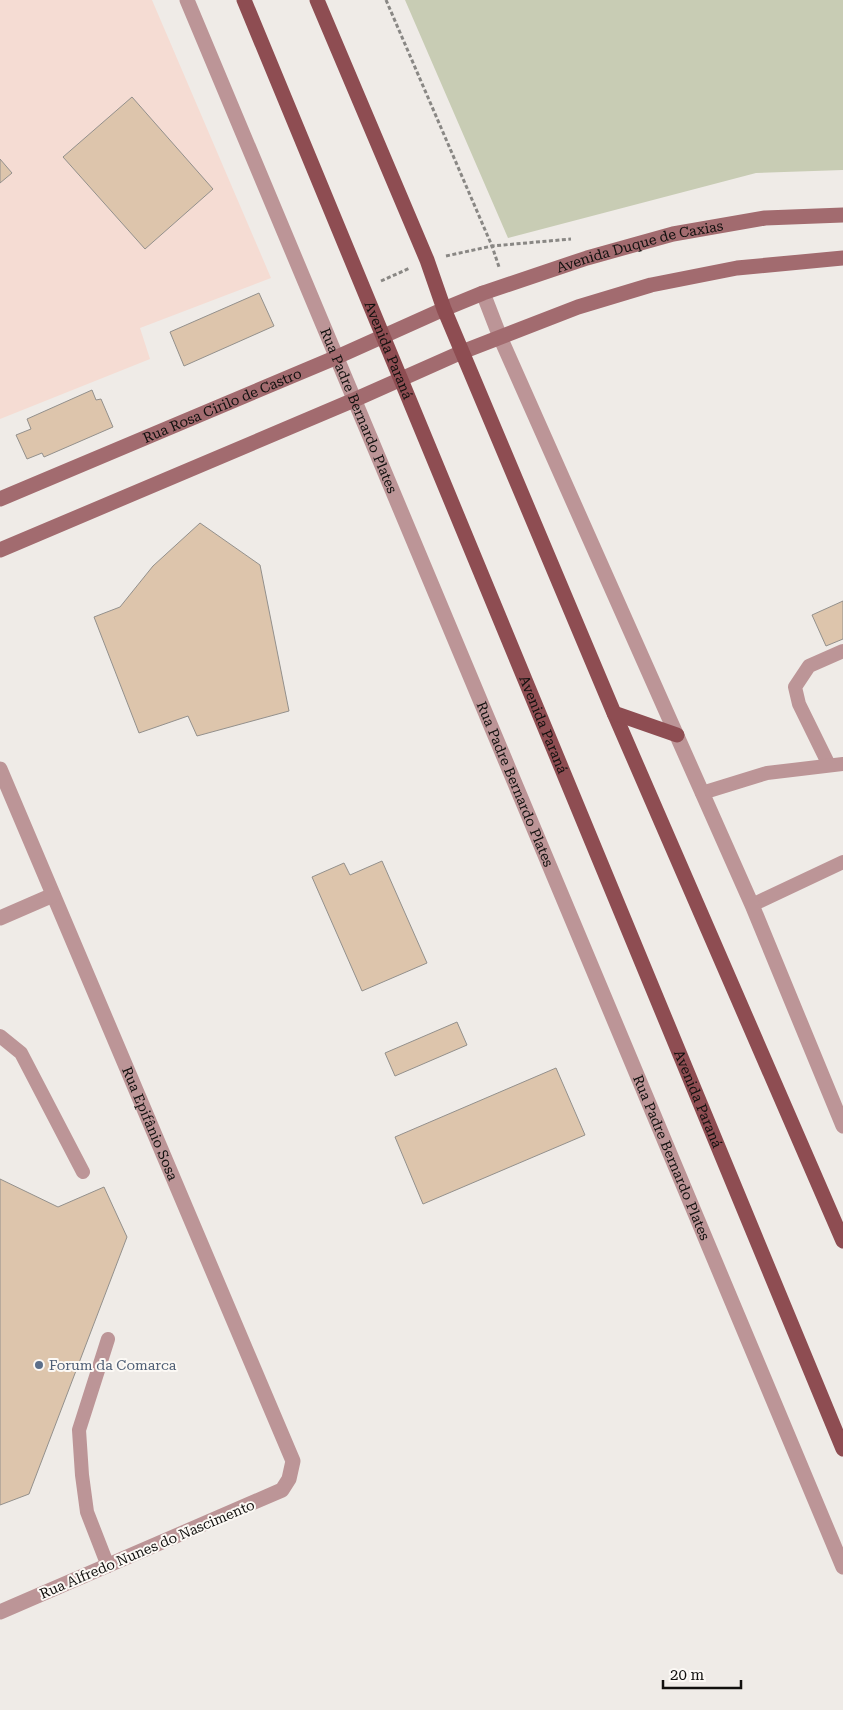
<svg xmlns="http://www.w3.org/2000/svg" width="843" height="1710" font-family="'Roboto Serif',serif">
  <rect width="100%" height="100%" fill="#efebe7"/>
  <path fill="#f5dcd3" d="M0,0h152l119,278 -131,50 10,31 -150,60z"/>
  <path fill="#c8ccb4" d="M405,0h438v170l-87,3 -248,65z"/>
  <g fill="#ddc5ac" stroke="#93908c">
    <path d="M132,97l81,92 -68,60 -82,-92z"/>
    <path d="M0,159l12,14 -12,10z"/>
    <path d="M259,293l15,33 -90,40 -14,-34z"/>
    <path d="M92,390l4,10 5,-1 12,28 -69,30 -2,-4 -15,6 -11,-24 15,-6 -4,-10z"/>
    <path d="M200,523l60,42 29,146 -92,25 -9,-20 -49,17 -45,-116 26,-10 33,-41z"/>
    <path d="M843,601v38l-17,7 -14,-31z"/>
    <path d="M382,861l45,102 -65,28 -50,-114 32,-14 6,12z"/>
    <path d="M457,1022l10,23 -72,31 -10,-23z"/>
    <path d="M556,1068l29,67 -162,69 -28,-67z"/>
    <path d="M0,1179l58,28 46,-20 23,50 -98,257 -29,11z"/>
  </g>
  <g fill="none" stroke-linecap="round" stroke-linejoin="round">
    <g stroke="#898784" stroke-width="3" stroke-dasharray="4 2.5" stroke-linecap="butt">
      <path d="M386,0l106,246 79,-7"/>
      <path d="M446,256l46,-10 7,21"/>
      <path d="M381,281l29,-13"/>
    </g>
    <g stroke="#bc9597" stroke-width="14">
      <path d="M829,765l-30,-61 -4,-17 14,-21 34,-15"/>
      <path d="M702,793l65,-20 76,-9"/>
      <path d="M752,905l91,-43"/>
      <path d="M0,1036l21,17 62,119"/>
      <path d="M108,1566l-21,-54 -5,-37 -3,-45 29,-91"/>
    </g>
    <g stroke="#bc9597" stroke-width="15">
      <path id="s1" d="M187,0l656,1567"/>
      <path d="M483,293l17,44 252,568 91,221"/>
      <path id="s2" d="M0,769l293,692 -4,18 -7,11 -282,122"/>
      <path d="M0,918l53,-23"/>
    </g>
    <g stroke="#a26b6f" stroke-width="15">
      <path id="s3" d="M0,499l337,-142 107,-48 39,-16 104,-35 86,-24 92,-16 78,-3"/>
      <path d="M0,550l354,-150 108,-48 116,-45 73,-22 86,-17 106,-10"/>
    </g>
    <g stroke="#8e4d52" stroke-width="15">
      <path id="s4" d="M244,0l599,1449"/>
      <path d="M317,0l110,260 17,49 170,404 229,528"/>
      <path d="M614,713l63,22"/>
    </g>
  </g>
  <circle fill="#5c6f8a" stroke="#fcf9f5" stroke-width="2" cx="39" cy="1365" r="5"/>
  <g text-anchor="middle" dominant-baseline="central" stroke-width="4" stroke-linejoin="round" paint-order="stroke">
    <g font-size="14" fill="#11100e" stroke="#fcf9f5">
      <text stroke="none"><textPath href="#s3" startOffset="689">Avenida Duque de Caxias</textPath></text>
      <text stroke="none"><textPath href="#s4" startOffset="379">Avenida Paraná</textPath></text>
      <text stroke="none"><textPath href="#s3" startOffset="241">Rua Rosa Cirilo de Castro</textPath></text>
      <text stroke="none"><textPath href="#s1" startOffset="445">Rua Padre Bernardo Plates</textPath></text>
      <text stroke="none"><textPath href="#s4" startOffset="784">Avenida Paraná</textPath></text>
      <text stroke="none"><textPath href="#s1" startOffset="850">Rua Padre Bernardo Plates</textPath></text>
      <text stroke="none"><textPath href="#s4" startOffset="1189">Avenida Paraná</textPath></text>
      <text stroke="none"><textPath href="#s2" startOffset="385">Rua Epifânio Sosa</textPath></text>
      <text stroke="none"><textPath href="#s1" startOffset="1255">Rua Padre Bernardo Plates</textPath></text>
      <text transform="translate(147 1549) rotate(-23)">Rua Alfredo Nunes do Nascimento</text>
    </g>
    <g font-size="14" fill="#4e5e75" stroke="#fcf9f5" text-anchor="start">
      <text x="49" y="1365">Forum da Comarca</text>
    </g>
  </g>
  <path d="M663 1680v8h78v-8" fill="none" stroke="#11100e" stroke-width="2.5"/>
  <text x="670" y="1680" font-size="15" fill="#11100e" stroke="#fcf9f5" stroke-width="4" paint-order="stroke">20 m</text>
</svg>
